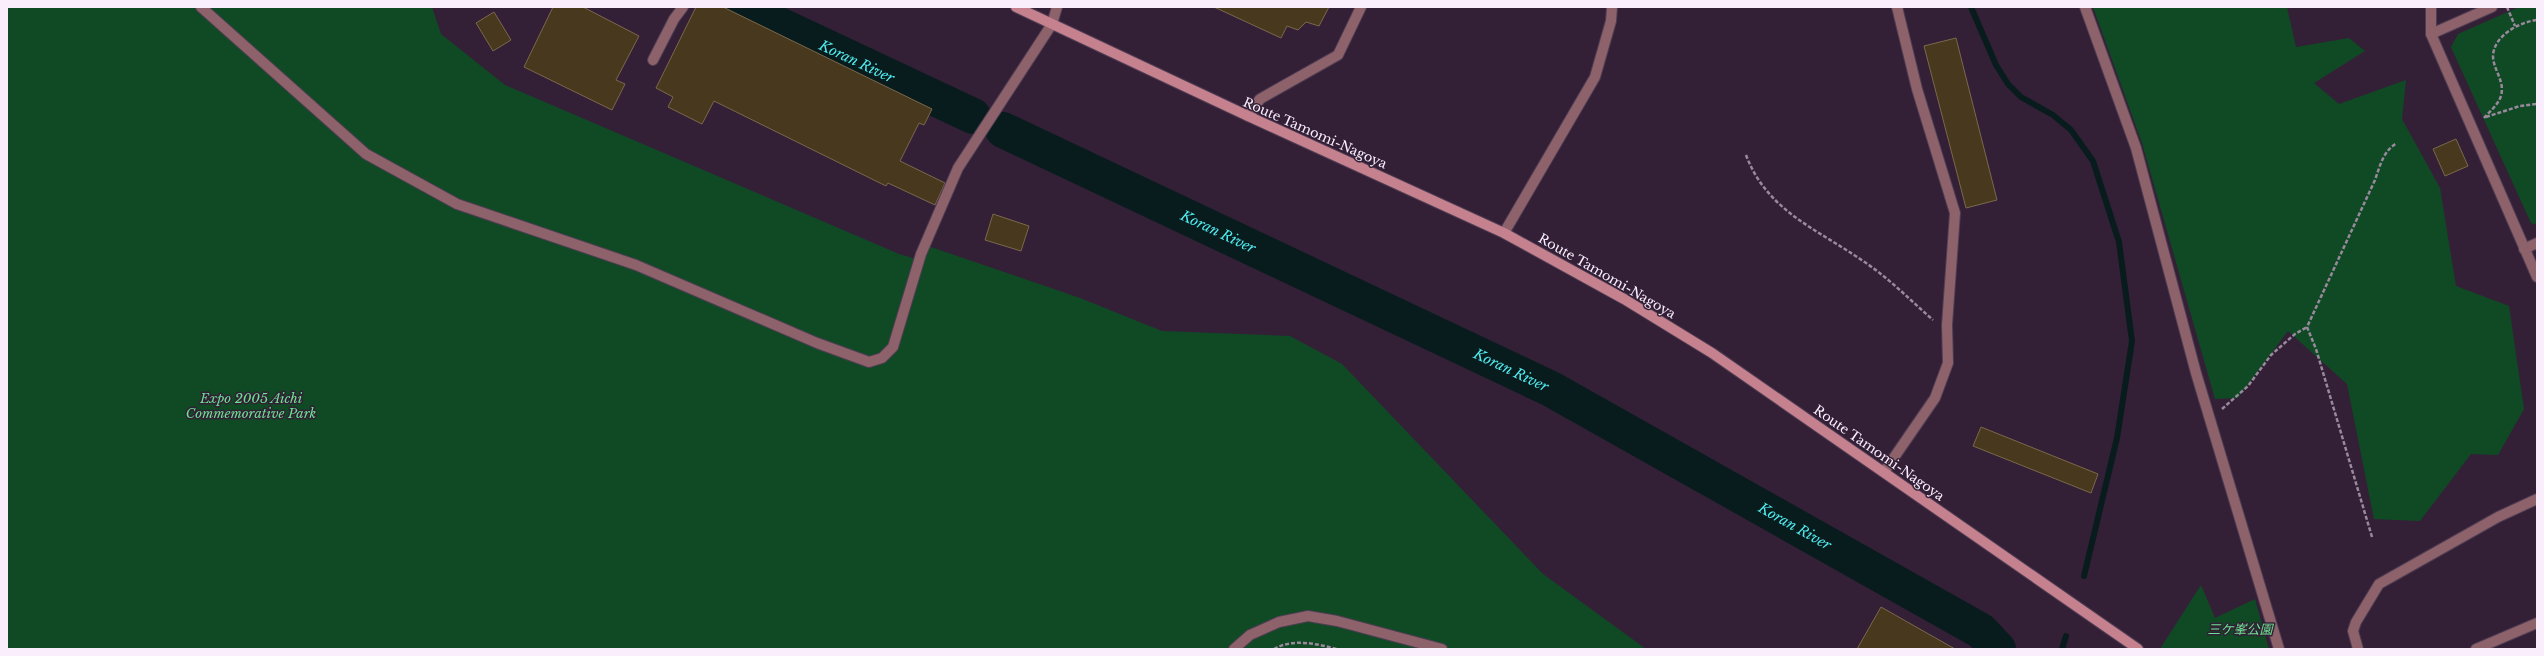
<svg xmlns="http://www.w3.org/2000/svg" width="2544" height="656" font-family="'Libre Baskerville','Noto Sans JP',serif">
  <rect width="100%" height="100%" fill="#332037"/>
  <g fill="#104a25">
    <path d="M7,7h425l9,27 64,51 394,169 24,7 5,-15 152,52 82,33 128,5 52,28 201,210 103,75h-1639z"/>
    <path d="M2093,7h194l9,40 53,-9 16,13 -51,32 25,21 67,-24 -4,39 38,69 16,98 53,20 15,103 -26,46 -27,-1 -51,67 -46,-2 -27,-135 -59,-53 -50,67 -23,1 -73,-256z"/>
    <path d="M2519,7h18v218l-6,-2 -80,-176 7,-13z"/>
    <path d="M2201,585l14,33 40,-19 14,50h-109z"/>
  </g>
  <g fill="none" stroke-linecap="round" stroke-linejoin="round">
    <g stroke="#081c1d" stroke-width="6">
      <path d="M1971,7l25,58 12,19 13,13 32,18 18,15 22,31 26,81 13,99 -15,97 -33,138"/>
      <path d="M2062,649l4,-13"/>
    </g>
    <g stroke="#081c1d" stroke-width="36">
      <path id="s1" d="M741,7l232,109"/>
      <path id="s2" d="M1003,130l548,259 430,242 17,18"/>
    </g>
  </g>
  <g fill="#48381d" stroke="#7a684b">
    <path d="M553,7h30l56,29 -23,44 9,4 -13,26 -88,-43z"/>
    <path d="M696,7h27l209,102 -8,16 -5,-2 -19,38 45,22 -10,22 -47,-22 -2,3 -172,-85 -12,23 -34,-17 5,-10 -17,-9z"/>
    <path d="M1214,7h115l-10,19 -13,-4 -8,8 -11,-4 -6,12z"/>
    <path d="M494,12l17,28 -18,11 -17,-28z"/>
    <path d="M1956,38l41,162 -31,8 -42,-162z"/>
    <path d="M2456,139l12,27 -23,10 -12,-27z"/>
    <path d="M993,214l36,12 -8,25 -36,-11z"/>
    <path d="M1981,427l117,47 -7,19 -118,-47z"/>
    <path d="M1881,607l74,42h-98z"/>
  </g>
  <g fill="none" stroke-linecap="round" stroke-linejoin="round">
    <defs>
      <g id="service">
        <path d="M653,60l21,-41 9,-12"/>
        <path d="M1234,649l16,-14 29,-13 29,-6 29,5 105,28"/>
      </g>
      <g id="minor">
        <path d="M201,7l165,147 91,50 179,61 181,78 52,19 13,-4 11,-11 28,-93 37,-86 94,-144 5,-17"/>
        <path d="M2085,7l51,141 60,225 83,276"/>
        <path d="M2431,7v27l106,243"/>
        <path d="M2431,34l61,-27"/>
        <path d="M1248,116l12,-17 78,-44 23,-48"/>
        <path d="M1504,233l91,-156 16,-56 1,-14"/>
        <path d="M2524,249l13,-6"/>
        <path d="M1884,472l51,-74 13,-35 -1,-38 8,-112 -38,-124 -20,-82"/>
        <path d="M2358,649l-5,-18 3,-9 23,-38 119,-67 39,-18"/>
        <path d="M2476,649l61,-26"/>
      </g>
      <path id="secondary" d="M1016,7l232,109 256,117 120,66 88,54 426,296"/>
    </defs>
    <use href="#service" stroke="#4f3d53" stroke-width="12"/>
    <use href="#minor" stroke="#4f3d53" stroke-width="12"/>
    <use href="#secondary" stroke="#4f3d53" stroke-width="12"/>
    <g stroke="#99899c" stroke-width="2.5" stroke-dasharray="4 2" stroke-linecap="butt">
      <path d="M2507,7l8,19"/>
      <path d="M2486,117l34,-11 17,-2"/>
      <path d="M2484,118c6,-7 14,-13 17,-22 4,-15 -7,-25 -8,-39 0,-21 26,-35 44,-37"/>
      <path d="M1746,155c21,56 71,74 117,106 26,17 47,39 70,59"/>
      <path d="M2222,409l26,-23 23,-31 24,-21 12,-7"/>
      <path d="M2372,537l-56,-188 -9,-22 68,-147c5,-14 8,-29 22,-37"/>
      <path d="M1274,649c19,-11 43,-5 63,0"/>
    </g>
    <use href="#service" stroke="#8d626a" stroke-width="10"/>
    <use href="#minor" stroke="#8d626a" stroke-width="10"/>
    <use href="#secondary" stroke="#c6818f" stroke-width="10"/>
  </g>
  <g text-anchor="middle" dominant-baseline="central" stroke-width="3" stroke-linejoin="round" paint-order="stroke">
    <g font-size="13" fill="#faeefd" stroke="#332037">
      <text transform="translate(1315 133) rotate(24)">Route Tamomi-Nagoya</text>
      <text transform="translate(1607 276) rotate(30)">Route Tamomi-Nagoya</text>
      <text transform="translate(1879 453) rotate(35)">Route Tamomi-Nagoya</text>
    </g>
    <g font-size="13" font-style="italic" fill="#6be18f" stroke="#332037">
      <text x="251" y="398">Expo 2005 Aichi<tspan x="251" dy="15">Commemorative Park</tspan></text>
      <text x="2240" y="629">三ケ峯公園</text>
    </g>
    <g font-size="14" font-style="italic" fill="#50eaef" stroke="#332037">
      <text stroke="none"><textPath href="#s1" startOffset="128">Koran River</textPath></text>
      <text stroke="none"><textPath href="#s2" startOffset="238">Koran River</textPath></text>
      <text stroke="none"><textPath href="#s2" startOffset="562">Koran River</textPath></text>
      <text stroke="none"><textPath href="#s2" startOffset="886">Koran River</textPath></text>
    </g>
  </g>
  <rect width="2544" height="656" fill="none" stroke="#faeefd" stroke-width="16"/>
</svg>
